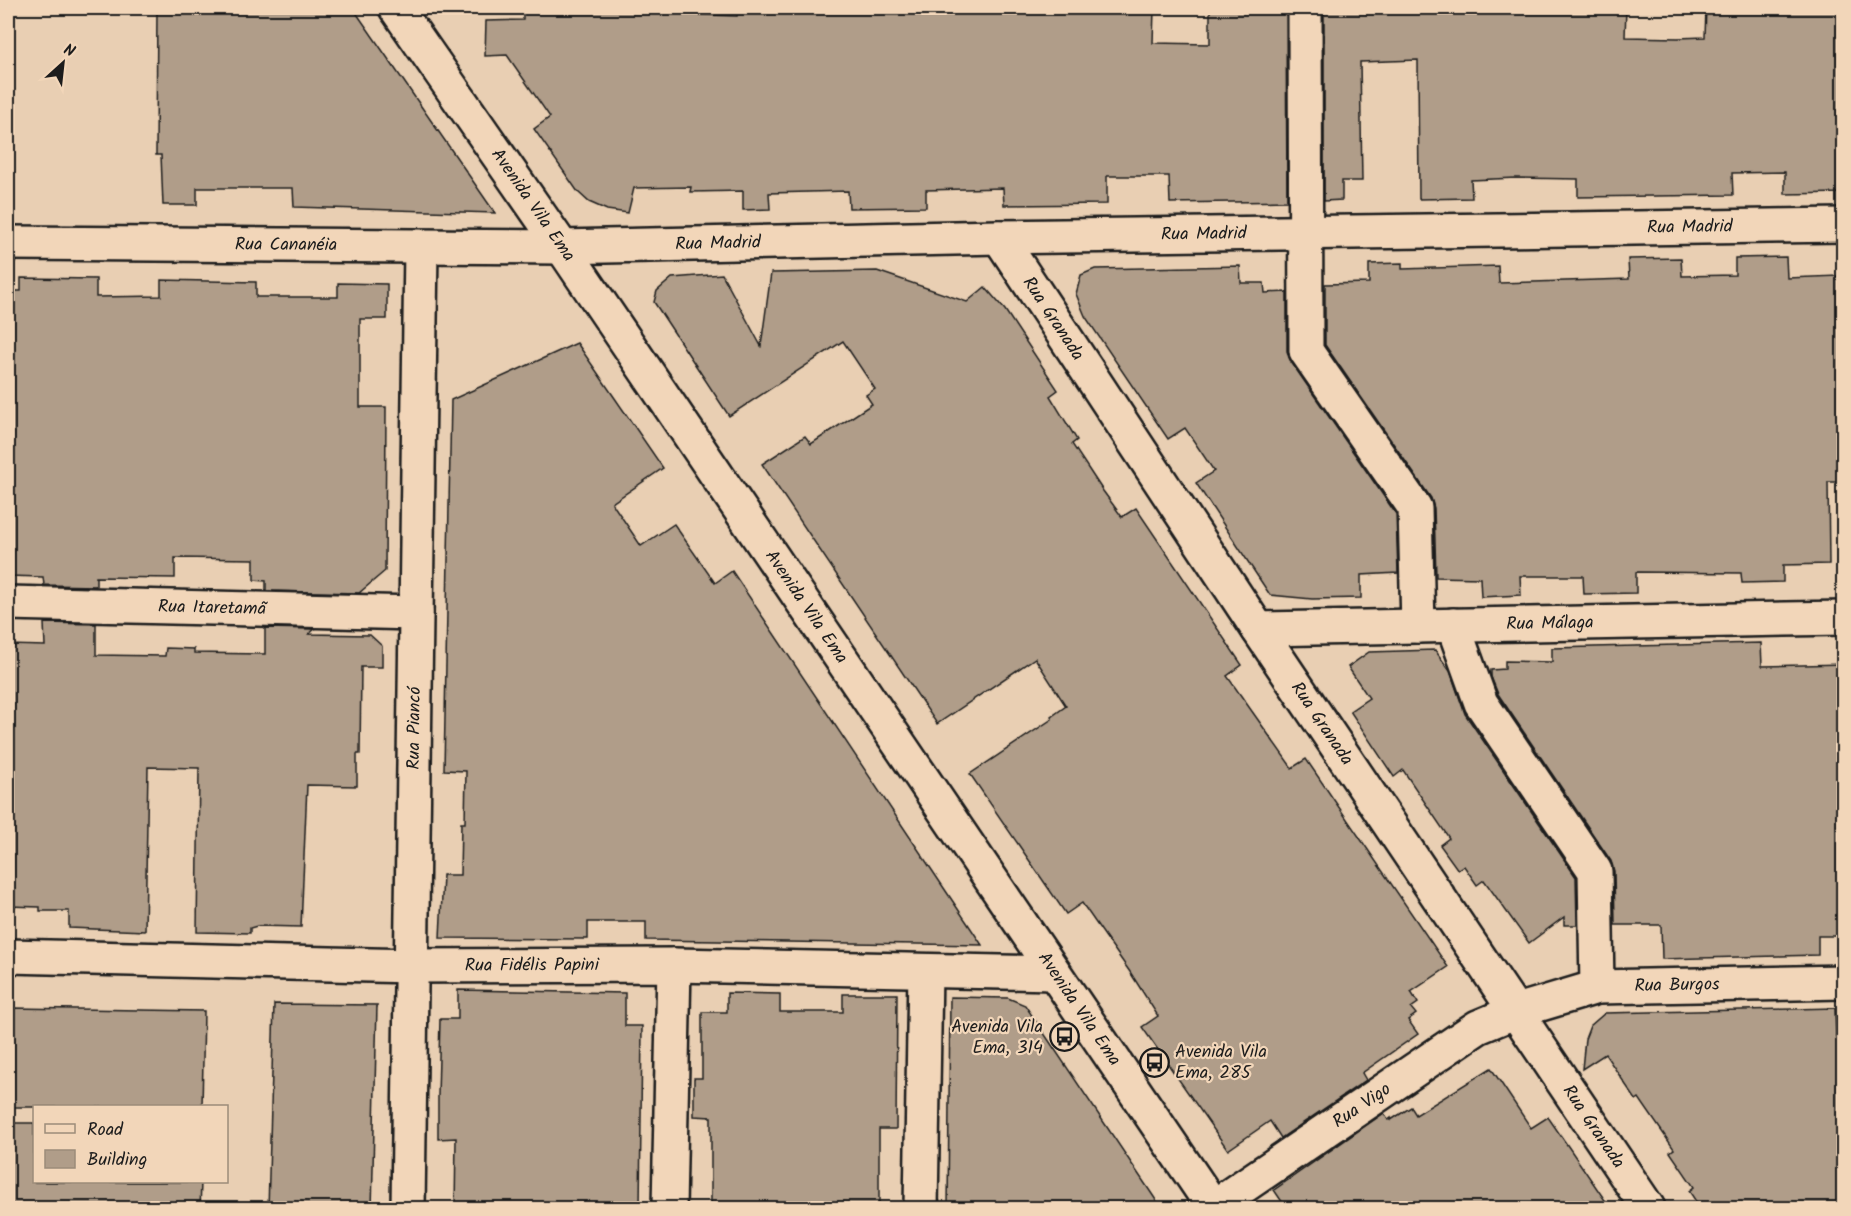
<svg xmlns="http://www.w3.org/2000/svg" width="1851" height="1216" font-family="Kalam,sans-serif">
  <rect width="100%" height="100%" fill="#e9cfb3"/>
  <filter id="ink" filterUnits="userSpaceOnUse"><feTurbulence type="fractalNoise" baseFrequency=".0167" numOctaves="2"/><feDisplacementMap in="SourceGraphic" scale="12" xChannelSelector="R" yChannelSelector="G"/><feConvolveMatrix kernelMatrix="1 2 1 2 8 2 1 2 1" color-interpolation-filters="sRGB"/></filter>
  <g filter="url(#ink)">
    <g fill="#b09d89" stroke="#1c1c1c" stroke-width="1.5">
      <path d="M157,8h196l142,205 -201,-6 -1,-19h-96v17h-34l-2,-50h-5z"/>
      <path d="M523,8h160v6l54,2v-8h417l-1,35 57,1v-36h76l1,193 -117,2 -1,-27h-62v28l-103,1 -1,-17 -77,2v17l-77,1 -1,-17 -79,2 1,16 -27,1v-19l-53,1 1,-5 -57,1 -6,25 -21,-3 -18,-8 -11,-10 -44,-63 16,-12 -43,-62 -22,1 1,-35 37,-1z"/>
      <path d="M1324,8h302l-1,29 53,1 27,-1 1,-29h138v185l-59,1v-22l-53,1 1,22 -155,2v-18l-62,-1 -45,2 1,18 -53,1 -1,-139 -58,2 2,119h-20v19l-18,1z"/>
      <path d="M1786,257l1,21 52,-2v3h5v203h-16l1,82 -46,1v17l-41,1 -1,-10 -105,-1v21l-52,1 -1,-18h-63l1,19 -40,2 -1,-19 -44,-1 -2,-69 -3,-10 -106,-153v-61l44,-1v-19l33,-1v6l96,-3 1,17 130,-4 -1,-20 53,-1 1,18 53,-1v-17z"/>
      <path d="M1240,266l1,17h23l1,10 22,-1v59l4,11 105,152 2,59 -37,2v23l-49,1 -42,-4 -74,-112 18,-12 -29,-43 -17,11 -83,-123 -9,-22 5,-19 14,-6z"/>
      <path d="M877,271l90,31 18,-15 20,23 53,80 -8,6 27,44 -5,4 31,47 19,26 14,-9 106,157 -15,11 65,92 14,-9 142,208 -37,25 7,11 -7,5 5,6 -8,6 10,14 -56,39 4,7 -85,58 -11,-17 -42,29 -86,-123 16,-11 -28,-44 -48,-69 -16,11 -96,-140 82,-55 -1,-2 15,-11 -31,-48 -98,66 -175,-260 43,-28 6,8 61,-40 -6,-9 9,-6 -32,-48 -114,75 -75,-114 3,-11 15,-13 50,-4 39,72 10,-73z"/>
      <path d="M21,278l75,1v18l65,-1v-16l95,2v15h82v-14l49,1v35h-27v88h26l-1,164 -26,22 -93,-2v-10l-12,-1v-21l-79,-1v20l-79,-1v9l-52,-1 -1,-8 -35,-1v-285h13z"/>
      <path d="M577,343l86,125 -51,35 29,43 33,-22 41,59 17,-12 250,374 -336,-5v-18h-58v17l-148,-1 3,-63h17l1,-52h4l1,-52 -22,-1 7,-370z"/>
      <path d="M44,623l52,1v31l69,1 1,-8 28,1v4l71,1v-26l50,1 -6,5 61,1 12,11v21h-21l-1,87h-3v32l-50,-1 -6,142 -44,-1 -7,2v5l-53,-1 2,-164 -51,-1 -3,164 -76,-3v-17h-29v-4l-32,-1v-261l37,1z"/>
      <path d="M1761,643l1,23 82,-2v272h-26v19l-156,4 -1,-34h-46l-1,-54 -3,-10 -113,-167 -7,-17v-7l14,-1v-8l47,1v-14z"/>
      <path d="M1435,650l15,21 15,43 111,163 1,48h-13v-8l-35,26 -45,-63 -7,5 -13,-19 -6,4 -18,-25 9,-7 -46,-68 -9,7 -44,-66 19,-13 -21,-31 21,-15z"/>
      <path d="M458,990l167,3v33h17l-2,183h-185l1,-71 -18,1v-43l2,-77h18z"/>
      <path d="M727,993l53,1v18h63v-18h54l-1,135h-17v80h-168v-92l-17,-1v-38h8v-66h25z"/>
      <path d="M950,997l58,1 17,7 137,204h-214z"/>
      <path d="M274,1004l103,1 -5,204h-104z"/>
      <path d="M12,1008l192,3 -2,96h-192z"/>
      <path d="M1835,1008l1,29h8v172h-143l-12,-18 5,-4 -24,-35 4,-3 -35,-51 -3,2 -31,-46 -23,15 3,-30 5,-13 15,-13z"/>
      <path d="M1491,1068l40,60 17,-11 63,92h-324l-13,-19 110,-77 4,7 3,-2v2l20,-13 5,8z"/>
      <path d="M8,1123h26v59h167l-1,27h-192z"/>
    </g>
    <g fill="none" stroke-linecap="round" stroke-linejoin="round">
      <defs>
        <g id="minor">
          <path d="M1305,8l1,343 109,157 3,118"/>
          <path id="s1" d="M999,237l259,392 390,579"/>
          <path id="s2" d="M8,243l554,4 437,-10 845,-12"/>
          <path id="s3" d="M8,603l408,10"/>
          <path d="M1453,625l28,78 114,168 2,116"/>
          <path id="s4" d="M1258,629l586,-11"/>
          <path id="s5" d="M8,956l405,10 261,-1 380,8"/>
          <path id="s6" d="M1213,1207l253,-172 12,-8 36,-15 83,-25 247,-5"/>
          <path id="s7" d="M408,1208l13,-961"/>
          <path d="M669,1208l5,-243"/>
          <path d="M921,1208l4,-237"/>
        </g>
        <g id="major">
          <path id="s8" d="M396,8l166,239 652,961"/>
        </g>
      </defs>
      <use href="#minor" stroke="#1c1c1c" stroke-width="38"/>
      <use href="#major" stroke="#1c1c1c" stroke-width="38"/>
      <use href="#minor" stroke="#f2d6b9" stroke-width="33"/>
      <use href="#major" stroke="#f2d6b9" stroke-width="33"/>
    </g>
  </g>
  <defs>
    <symbol id="bus-ring" viewBox="-11 -11 22 22"><circle r="9.5" fill="#f2d6b9" stroke="#1c1c1c" stroke-width="1.5"/><path d="M-5-6H5V4H4V6H2V4H-2V6H-4V4H-5ZM-3.5-4V0h7V-4ZM-3.5 1.2v1.5H-2V1.2ZM2 1.2v1.5H3.5V1.2Z" fill="#1c1c1c"/></symbol>
  </defs>
  <g fill-rule="evenodd">
    <use href="#bus-ring" x="1048" y="1020" width="33" height="33"/>
    <use href="#bus-ring" x="1138" y="1046" width="33" height="33"/>
  </g>
  <g text-anchor="middle" dominant-baseline="central" stroke-width="4.5" stroke-linejoin="round" paint-order="stroke">
    <g font-size="18" fill="#1c1c1c" stroke="#f2d6b9">
      <text stroke="none"><textPath href="#s8" startOffset="240">Avenida Vila Ema</textPath></text>
      <text stroke="none"><textPath href="#s2" startOffset="1682">Rua Madrid</textPath></text>
      <text stroke="none"><textPath href="#s2" startOffset="1196">Rua Madrid</textPath></text>
      <text stroke="none"><textPath href="#s2" startOffset="710">Rua Madrid</textPath></text>
      <text stroke="none"><textPath href="#s2" startOffset="278">Rua Cananéia</textPath></text>
      <text stroke="none"><textPath href="#s1" startOffset="98">Rua Granada</textPath></text>
      <text stroke="none"><textPath href="#s8" startOffset="726">Avenida Vila Ema</textPath></text>
      <text stroke="none"><textPath href="#s3" startOffset="204">Rua Itaretamã</textPath></text>
      <text stroke="none"><textPath href="#s4" startOffset="292">Rua Málaga</textPath></text>
      <text stroke="none"><textPath href="#s1" startOffset="584">Rua Granada</textPath></text>
      <text stroke="none"><textPath href="#s7" startOffset="480">Rua Piancó</textPath></text>
      <text stroke="none"><textPath href="#s5" startOffset="524">Rua Fidélis Papini</textPath></text>
      <text stroke="none"><textPath href="#s6" startOffset="526">Rua Burgos</textPath></text>
      <text stroke="none"><textPath href="#s8" startOffset="1212">Avenida Vila Ema</textPath></text>
      <text stroke="none"><textPath href="#s6" startOffset="180">Rua Vigo</textPath></text>
      <text stroke="none"><textPath href="#s1" startOffset="1070">Rua Granada</textPath></text>
    </g>
    <g font-size="18" fill="#1c1c1c" stroke="#f2d6b9" text-anchor="end">
      <text x="1043" y="1027">Avenida Vila<tspan x="1043" dy="21">Ema, 314</tspan></text>
      <text x="1175" y="1052" text-anchor="start">Avenida Vila<tspan x="1175" dy="21">Ema, 285</tspan></text>
    </g>
  </g>
  <rect width="1851" height="1216" fill="none" stroke="#f2d6b9" stroke-width="30"/>
  <rect x="15" y="15" width="1821" height="1186" fill="none" stroke="#1c1c1c" stroke-width="2" filter="url(#ink)"/>
  <rect x="33" y="1105" width="195" height="78" fill="#f2d6b9" stroke="#9c8c7a" stroke-width="1.5"/>
  <rect x="45" y="1124" width="30" height="9" fill="#f2d6b9" stroke="#9c8c7a" stroke-width="1.5"/>
  <text x="87" y="1135" font-size="18" fill="#1c1c1c">Road</text>
  <rect x="45" y="1150" width="30" height="18" fill="#b09d89" stroke="#9c8c7a" stroke-width="1.5"/>
  <text x="87" y="1165" font-size="18" fill="#1c1c1c">Building</text>
  <g transform="translate(63 63) rotate(27)" stroke="#f2d6b9" stroke-width="4.5" paint-order="stroke">
  <path d="M0-4.5L10 22L0 15L-10 22Z" fill="#1c1c1c"/>
  <text y="-9" font-size="16" font-weight="bold" text-anchor="middle" fill="#1c1c1c">N</text>
  </g>
</svg>
